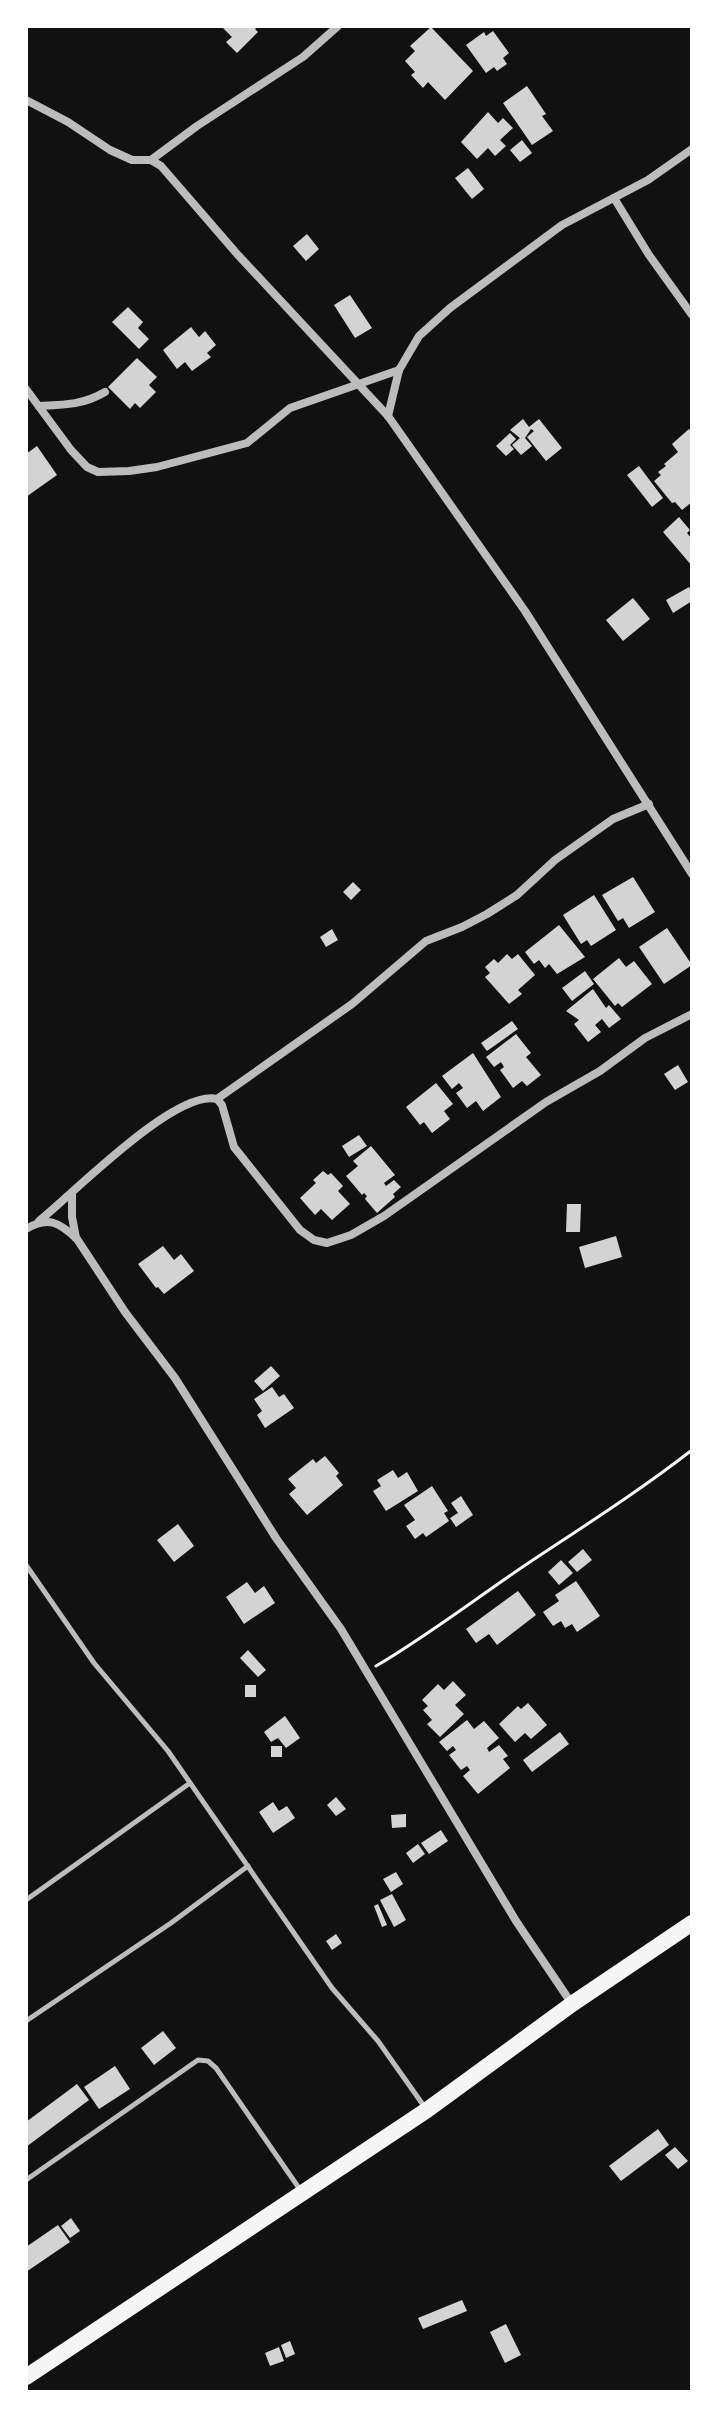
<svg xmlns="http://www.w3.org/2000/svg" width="718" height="2418" font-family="Ubuntu,sans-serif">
  <rect width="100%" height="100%" fill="#111"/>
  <g fill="#d3d3d3">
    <path d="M221,26h38l-4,3 3,3 -21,21 -11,-11 6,-5z"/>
    <path d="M431,27l42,44 -28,29 -17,-18 -5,6 -12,-13 4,-3 -10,-11 10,-10 -5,-5z"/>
    <path d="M493,31l16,22 -6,5 4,6 -10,7 -3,-4 -8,6 -20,-28 18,-13 2,4z"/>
    <path d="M527,86l19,28 -4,2 11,15 -21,14 -29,-42z"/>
    <path d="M488,112l10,11 5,-5 10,10 -13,12 6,6 -11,10 -7,-8 -11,11 -16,-17z"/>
    <path d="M522,140l10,13 -12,9 -10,-12z"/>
    <path d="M468,168l16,21 -12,10 -17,-21z"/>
    <path d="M307,234l12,15 -13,12 -13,-15z"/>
    <path d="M350,295l22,33 -17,10 -21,-33z"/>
    <path d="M128,307l15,15 -5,6 11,11 -10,10 -27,-27z"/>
    <path d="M191,327l8,10 6,-6 11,14 -9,8 4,4 -19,14 -7,-9 -8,7 -14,-19z"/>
    <path d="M137,358l20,19 -8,8 7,7 -16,16 -5,-5 -5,6 -22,-22z"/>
    <path d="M523,419l6,8 10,-8 23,29 -16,13 -19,-24 7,-6 -3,-2 -6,9 7,8 -11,9 -9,-10 8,-7 -10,-8z"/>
    <path d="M689,429l3,3v70l-10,8 -7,-8 -3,1 -18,-22 7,-6 -3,-3 8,-6 -2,-2 14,-12 -6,-8z"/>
    <path d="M510,433l6,6 -6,6 4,4 -8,7 -10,-10z"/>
    <path d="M37,446l20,29 -31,22v-43z"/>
    <path d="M639,466l24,32 -11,9 -25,-32z"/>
    <path d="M679,517l11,13 -3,3 5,6v27l-29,-34z"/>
    <path d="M689,587l3,5v9l-19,12 -7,-13z"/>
    <path d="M633,598l17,21 -27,22 -17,-21z"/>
    <path d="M633,877l22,35 -26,16 -6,-10 -5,3 -16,-26z"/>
    <path d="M353,882l8,8 -10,10 -8,-8z"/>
    <path d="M594,895l22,35 -25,16 -4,-6 -6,4 -18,-29z"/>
    <path d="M559,925l26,32 -28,17 -8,-10 -4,4 -6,-8 -5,4 -9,-12z"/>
    <path d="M667,928l25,37 -28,19 -25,-37z"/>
    <path d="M332,929l6,11 -12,7 -6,-10z"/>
    <path d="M507,954l5,5 6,-5 17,21 -17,15 4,4 -13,10 -24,-27 5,-4 -5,-6 9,-8 4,4z"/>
    <path d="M619,958l7,9 8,-6 18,23 -30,23 -4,-4 -3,3 -22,-27z"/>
    <path d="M585,971l9,13 -22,17 -10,-13z"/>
    <path d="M593,989l13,19 3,-3 12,14 -12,9 -7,-9 -7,6 6,7 -13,10 -14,-18 5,-4 -13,-9z"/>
    <path d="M512,1021l6,8 -31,22 -6,-8z"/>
    <path d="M516,1034l15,19 -5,4 15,18 -14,11 -5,-5 -9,7 -13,-18 4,-3 -3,-5 -7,5 -8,-10z"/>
    <path d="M473,1053l28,44 -18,14 -7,-10 -9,7 -11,-15 7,-5 -4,-5 -7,6 -10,-13z"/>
    <path d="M678,1065l10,17 -13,8 -11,-16z"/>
    <path d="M436,1083l17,21 -9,7 6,8 -18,14 -8,-11 -4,3 -14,-18z"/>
    <path d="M359,1135l8,11 -18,11 -7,-11z"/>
    <path d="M371,1146l24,29 -11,8 2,3 8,-6 7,7 -8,7 2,3 -18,16 -12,-14 2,-3 -3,-3 -2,2 -16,-19 12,-10 -5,-5z"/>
    <path d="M323,1171l5,4 3,-2 12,13 -5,5 12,13 -18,16 -11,-11 -6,6 -15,-17 16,-15 -3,-3z"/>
    <path d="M567,1204h14l-1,28h-14z"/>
    <path d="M616,1236l6,21 -37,11 -6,-21z"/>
    <path d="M163,1246l11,14 7,-6 13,17 -30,23 -6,-7 -2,1 -18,-24z"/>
    <path d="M271,1366l9,10 -17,15 -9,-10z"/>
    <path d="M272,1387l7,10 5,-3 10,14 -29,20 -8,-13 5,-4 -8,-12z"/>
    <path d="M325,1456l14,17 -3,3 7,9 -36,30 -18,-21 7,-6 -8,-9 25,-20 3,4z"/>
    <path d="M393,1470l5,8 9,-6 11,19 -32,20 -13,-20 8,-5 -4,-6z"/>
    <path d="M432,1486l16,25 -4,2 5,8 -23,16 -3,-4 -8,6 -9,-13 9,-6 -11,-15z"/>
    <path d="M461,1496l12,19 -17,12 -6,-9 8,-5 -7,-10z"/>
    <path d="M178,1524l16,22 -20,16 -17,-22z"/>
    <path d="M583,1549l9,11 -15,12 -9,-10z"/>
    <path d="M561,1560l12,13 -14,12 -11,-13z"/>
    <path d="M576,1581l24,35 -23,16 -5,-8 -7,4 -4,-7 -8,5 -10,-14 16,-11 -4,-6z"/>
    <path d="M247,1582l8,11 9,-7 11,17 -31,21 -18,-27z"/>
    <path d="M518,1591l18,24 -39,30 -8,-11 -13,9 -10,-14z"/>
    <path d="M248,1650l18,20 -8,7 -18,-19z"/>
    <path d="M453,1681l13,14 -11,10 9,9 -24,23 -13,-13 5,-4 -9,-10 5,-4 -6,-6 16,-16 6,6z"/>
    <rect x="245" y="1685" width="11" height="12"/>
    <path d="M528,1703l19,22 -16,14 -6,-6 -10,9 -16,-18 19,-18 3,3z"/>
    <path d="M285,1716l15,22 -14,10 -8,-10 -7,4 -7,-10z"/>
    <path d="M467,1720l7,9 10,-8 15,17 -12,10 2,4 10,-7 9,11 -5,3 7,9 -32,26 -15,-18 7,-6 -3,-4 -6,4 -12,-15 7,-5 -3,-4 -6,5 -8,-9z"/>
    <path d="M560,1732l9,12 -37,28 -9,-12z"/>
    <rect x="271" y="1746" width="11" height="11"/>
    <path d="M336,1797l10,12 -10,7 -9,-11z"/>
    <path d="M273,1802l6,9 8,-5 8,12 -22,15 -14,-21z"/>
    <path d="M406,1814v13l-14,1 -1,-13z"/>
    <path d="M441,1830l7,11 -19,13 -8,-11z"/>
    <path d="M418,1844l7,10 -12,9 -7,-10z"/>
    <path d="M396,1872l7,12 -12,8 -8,-13z"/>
    <path d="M392,1894l14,26 -12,7 -14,-27z"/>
    <path d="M378,1904l9,21 -5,2 -8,-21z"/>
    <path d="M336,1934l6,9 -10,7 -6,-9z"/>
    <path d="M163,2031l13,17 -22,17 -13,-17z"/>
    <path d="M115,2066l15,23 -31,20 -15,-22z"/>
    <path d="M77,2084l12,16 -63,47v-25z"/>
    <path d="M658,2129l11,16 -48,36 -12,-15z"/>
    <path d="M675,2147l13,14 -10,8 -13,-14z"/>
    <path d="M71,2218l9,13 -10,7 -9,-12z"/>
    <path d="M58,2225l12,17 -44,30v-25z"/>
    <path d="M462,2300l5,11 -44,18 -5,-11z"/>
    <path d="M506,2324l15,31 -16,8 -15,-31z"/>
    <path d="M290,2341l5,13 -9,4 -5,-13z"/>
    <path d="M279,2347l5,14 -14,5 -5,-13z"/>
  </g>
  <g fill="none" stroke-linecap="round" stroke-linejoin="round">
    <path stroke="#f5f5f5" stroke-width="3" d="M376,1666c51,-30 99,-67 148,-100 57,-38 114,-74 168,-116"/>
    <g stroke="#bcbcbc" stroke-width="5">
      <path d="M26,1565l68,98 74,88 164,237 46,53 48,68"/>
      <path d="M26,1900l164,-117"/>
      <path d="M26,2021l145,-98 77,-57"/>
      <path d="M26,2180l172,-120 10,1 8,7 85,123"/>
    </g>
    <g stroke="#bcbcbc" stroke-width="8">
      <path d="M26,100l42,22 42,28 22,10h19l10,6 77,89 150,161 137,195 167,263"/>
      <path d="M151,160l46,-34 106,-69 35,-31"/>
      <path d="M614,198l35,57 43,60"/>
      <path d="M26,389l45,61 16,17 11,5 31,-1 28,-4 90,-24 43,-35 109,-38"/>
      <path d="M39,406c25,-1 44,-1 66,-14"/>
      <path d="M388,416l11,-46 20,-34 31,-28 112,-83 86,-45 44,-31"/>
      <path d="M217,1099l135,-95 74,-63 36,-14 25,-13 30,-19 38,-35 58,-41 36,-15"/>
      <path d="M72,1194v23l4,21"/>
      <path d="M39,1221c35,-28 136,-132 178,-122l5,6 12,42 66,83 14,10 13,3 24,-8 33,-19 162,-114 54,-31 45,-33 47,-24"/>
      <path d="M26,1229c22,-13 33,-7 51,10l48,73 50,66 101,160 65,91 175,292 56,83"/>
    </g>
    <path stroke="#f5f5f5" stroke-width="16" d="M26,2377l401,-267 145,-106 120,-81"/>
  </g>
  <rect width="718" height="2418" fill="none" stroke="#ffffff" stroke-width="56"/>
</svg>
